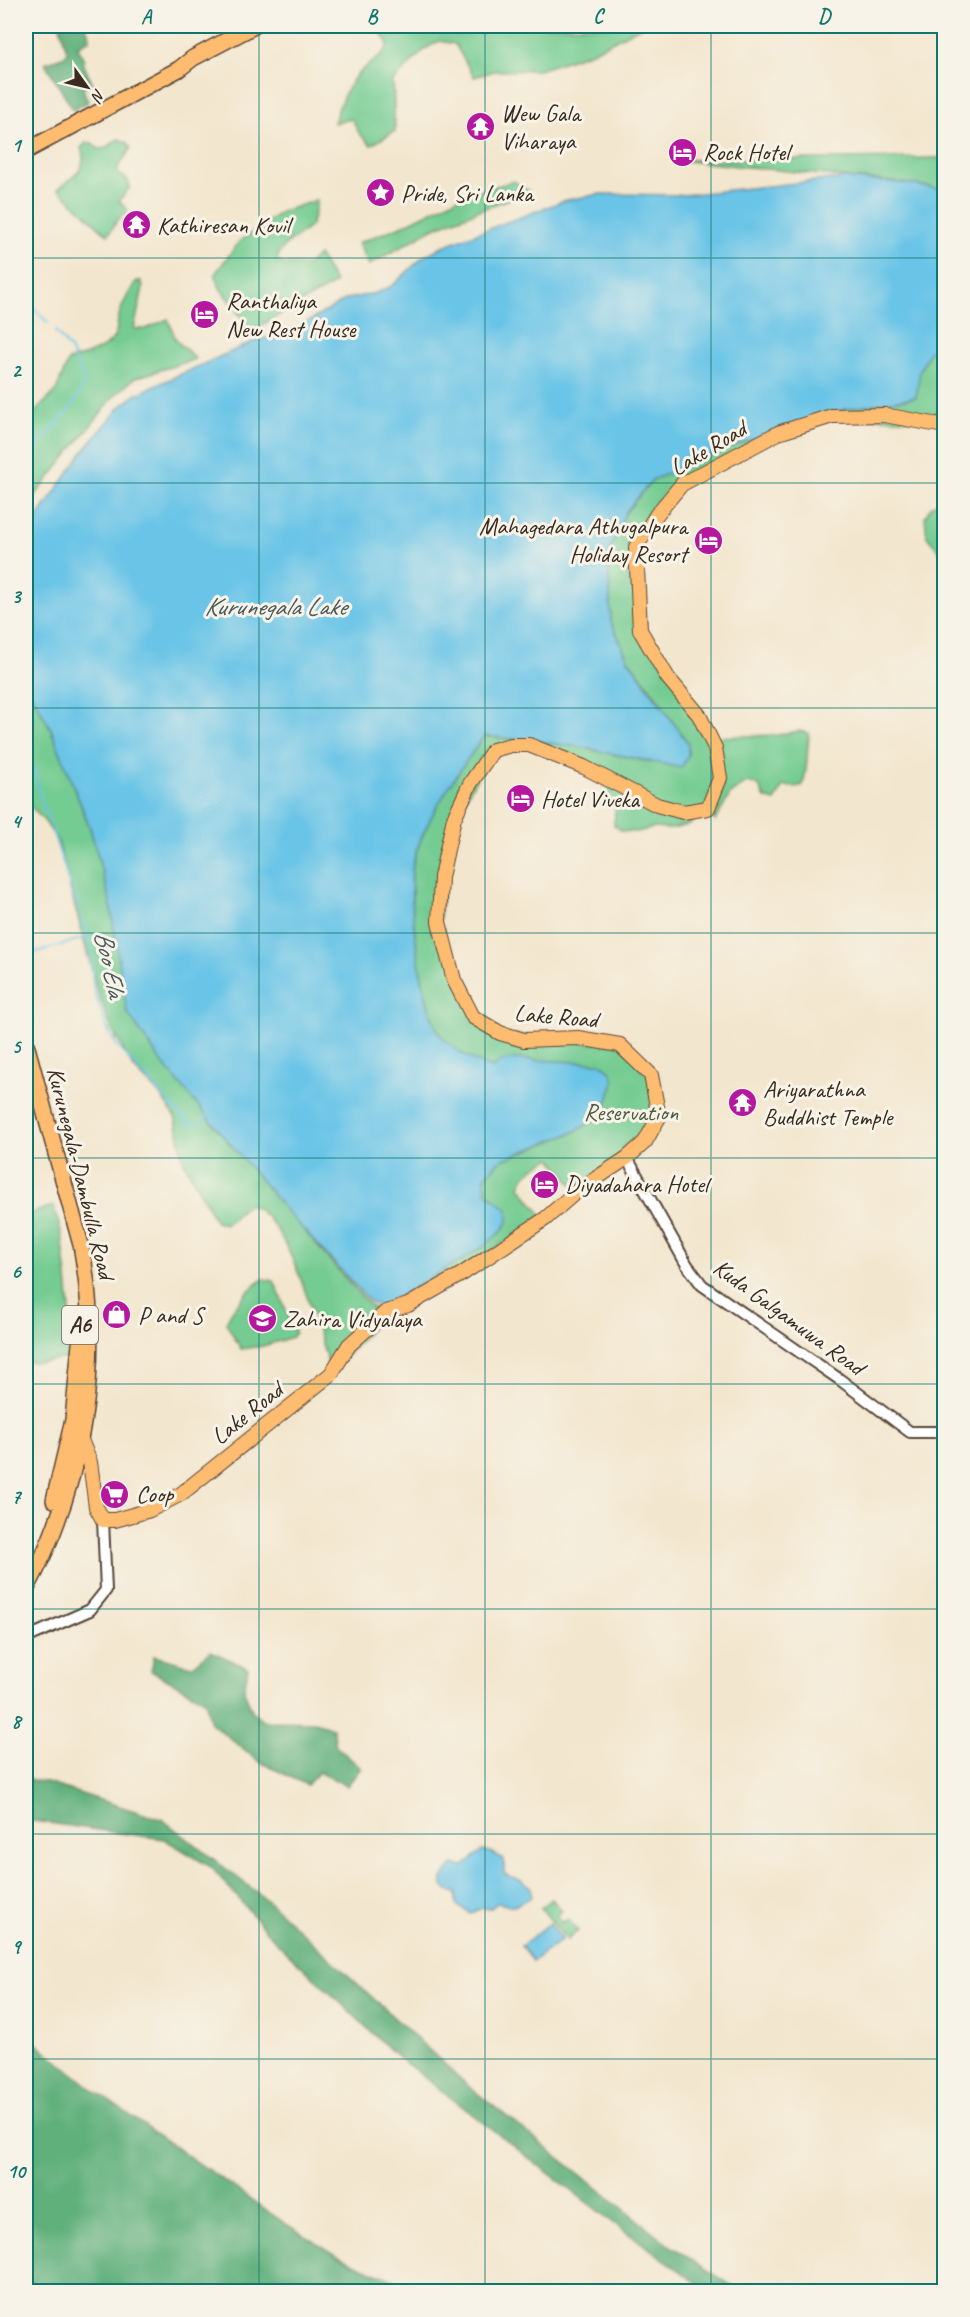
<svg xmlns="http://www.w3.org/2000/svg" width="970" height="2317" font-family="Caveat,sans-serif">
  <rect width="100%" height="100%" fill="#f7f3e8"/>
  <filter id="ink" filterUnits="userSpaceOnUse"><feTurbulence type="fractalNoise" baseFrequency=".0167" numOctaves="2"/><feDisplacementMap in="SourceGraphic" scale="12" xChannelSelector="R" yChannelSelector="G"/><feConvolveMatrix kernelMatrix="1 2 1 2 8 2 1 2 1" color-interpolation-filters="sRGB"/></filter>
  <filter id="wash" filterUnits="userSpaceOnUse"><feTurbulence type="fractalNoise" baseFrequency=".008" numOctaves="4" result="noise"/><feDisplacementMap in="SourceGraphic" scale="24" xChannelSelector="R" yChannelSelector="G"/><feGaussianBlur stdDeviation="1.35" result="paint"/><feColorMatrix in="noise" values="0 0 0 0 0 0 0 0 0 0 0 0 0 0 0 0 0 1.4 0 .05"/><feComposite in="paint" operator="in"/></filter>
  <g filter="url(#wash)">
    <rect width="100%" height="100%" fill="#f3e6ce"/>
    <g fill="#75cc92" stroke="#587b58" stroke-width="1.5">
      <path d="M381,26h261l-50,26 -53,18 -45,1 -20,6 -19,-33 -16,-3 -14,8 -32,32 2,50 -24,14 -12,-12 -7,-14 -18,4c5,-18 11,-34 23,-48 10,-11 27,-17 31,-31l-10,-16z"/>
      <path d="M118,139l8,3 5,6 -14,21 1,4 10,7 2,7 -11,14 9,9 -11,11 -9,14 -50,-46c15,-13 31,-19 23,-41l5,-5h6l7,6 7,-1z"/>
      <path d="M944,158v32l-32,-6 -233,-24z"/>
      <path d="M514,181l15,10 -95,37 -65,37 -11,-22 46,-18 58,-29z"/>
      <path d="M317,200c-2,8 -2,21 -8,27 -11,12 -30,17 -32,34l6,3 25,1 10,-10 18,28 -85,48 -31,-43 -5,-14 24,-32 42,-30z"/>
      <path d="M137,281h4l2,6 -9,42h12l22,-10 8,21 20,19 -61,19 -20,17 -89,112v-86l30,-30 12,-30c14,-5 32,-9 43,-20 6,-6 6,-14 7,-22 3,-12 11,-28 19,-38z"/>
      <path d="M944,343v78l-112,-5 -54,17 -96,51 -46,63 4,83 73,107 65,-2 21,-4 10,2 -3,37 -3,15 -6,2 -14,-1 -8,15 -10,-3 -6,-12 -11,-4 -17,11 -16,28 -7,-13 -11,3 -6,13 -19,5 -19,-1 -16,4 -16,-1 -7,-6 2,-23 -10,-11 -2,-14 -75,-32 -36,5 -39,68 -15,104 34,95 27,16 120,12 31,30 8,42 -14,25 -68,49 -26,-33c-13,7 -27,14 -31,29l25,32 -159,93 -55,62c-13,-41 -40,-156 -83,-170l-22,20 -10,-2 -33,-62 -7,-41 -15,-23 -28,-29 -21,-37 -15,-40 -39,-148 -12,-19 -20,-22v-117l25,45 39,99 70,232 165,195 46,52 13,4 -3,-5 102,-59 25,-37 -22,-18 -1,-15 14,-16 75,-29 -32,-71c-18,-1 -33,-4 -49,7 -18,-6 -38,-17 -51,-31 -20,-22 -37,-150 -28,-178 14,-47 42,-84 70,-123l91,10 71,15 17,-55 -35,-47 -17,-37 -3,-67 17,-42 27,-33 90,-37 104,-34 70,-12 4,-26 10,-22z"/>
      <path d="M944,499v57l-17,-19 -2,-20 6,-11z"/>
      <path d="M53,1206c3,11 9,24 10,36 4,39 10,77 7,116 -15,1 -31,7 -44,3v-146z"/>
      <path d="M264,1279l10,2 21,51 -2,5 -30,9 -22,3 -15,-26c4,-12 26,-39 38,-44z"/>
      <path d="M552,1899l10,12 -5,5 5,7 6,-4 10,12 -11,9 -26,-32z"/>
    </g>
    <g fill="#60b07c" stroke="#4e6d4d" stroke-width="1.5">
      <path d="M60,26h26l4,13 -12,8 6,13v5l8,18 -9,6 5,13 -15,8 -28,-47 20,-7 2,-4z"/>
      <path d="M211,1651l37,17 -4,23 9,21 11,9 51,1 18,6 3,18 25,22 -14,18 -28,-14 -12,13 -47,-23 -49,-39 -6,-23 -54,-29 3,-15 38,10z"/>
      <path d="M26,1779l21,4 116,37 106,82 198,183 205,162 68,44 -33,-1 -92,-66 -216,-166 -124,-117 -64,-74 -47,-28 -138,-19z"/>
      <path d="M26,2035l69,56 191,133 52,32 80,35h-392z"/>
    </g>
    <g fill="#69c4e7" stroke="#527782" stroke-width="1.5">
      <path d="M845,178l67,6 32,6v153l-14,7 -10,21 -4,26 -70,12 -104,34 -90,37 -27,33 -17,42 3,67 17,37 60,84v13l-7,12 -106,-22 -91,-10c-27,39 -56,76 -70,123 -9,28 8,156 28,178 13,14 33,25 51,31l9,-7 10,-2 89,4 10,9 3,10 -11,34 -29,16 -75,29 -14,16 1,15 22,18v12l-6,9 -19,16 -92,54 -11,5 -9,-3 -83,-90 -128,-153 -33,-48 -18,-115 -19,-69 -39,-99 -25,-45v-150l56,-81 39,-47 16,-12 120,-54 22,-5 20,-8 48,-28 29,-6 16,-7 31,-29 20,-11 123,-46 35,-6 82,1z"/>
      <path d="M482,1851l8,1 14,7v14c10,7 19,5 27,15v9l-17,9 -17,-3 -7,6 -8,-1 -11,5 -15,-8v-12c-9,-2 -15,-5 -14,-15l11,-13 11,1z"/>
      <path d="M550,1923l12,16 -29,22 -12,-15z"/>
    </g>
    <g fill="none" stroke-linecap="round" stroke-linejoin="round">
      <g stroke="#69c4e7" stroke-width="2">
        <path d="M26,300l22,23"/>
        <path d="M26,459l48,-55 11,-23 -15,-32 -15,-18"/>
        <path d="M26,724l4,10"/>
        <path d="M35,767l5,28 48,142 6,53 13,38 10,18 72,78 13,-1 5,-7"/>
        <path d="M26,955l62,-18"/>
      </g>
    </g>
  </g>
  <g filter="url(#ink)">
    <g fill="none" stroke-linecap="round" stroke-linejoin="round">
      <defs>
        <g id="minor">
          <path d="M627,1158l60,107 15,20 137,94 71,53h34"/>
          <path d="M26,1638l64,-28 16,-20 -3,-70"/>
        </g>
        <path id="major" d="M73,1439l8,1 9,22 6,45 7,13h12l35,-10 31,-16 150,-120 18,-29 37,-33 22,-7 54,-31 83,-55 32,-28 50,-33 18,-16 14,-25 -8,-42 -31,-30 -42,-7 -54,2 -24,-7 -27,-16 -19,-37 -15,-58 2,-45 13,-59 16,-34 23,-34 18,-5h18l55,22 73,38 26,7 25,-4 12,-30 -5,-30 -16,-33 -31,-37 -28,-48 -4,-83 21,-33 25,-30 96,-51 54,-17 52,-1 55,10 5,-4"/>
        <g id="highway">
          <path d="M26,151l153,-82 14,-11 61,-32"/>
          <path d="M26,1044l55,201c22,118 2,240 -55,345"/>
          <path d="M54,1500l19,-80 7,-76"/>
        </g>
      </defs>
      <use href="#minor" stroke="#574638" stroke-width="14"/>
      <use href="#major" stroke="#574638" stroke-width="16"/>
      <use href="#highway" stroke="#574638" stroke-width="18"/>
      <use href="#minor" stroke="#fff" stroke-width="10"/>
      <use href="#major" stroke="#febc71" stroke-width="14"/>
      <use href="#highway" stroke="#febc71" stroke-width="15"/>
    </g>
  </g>
  <path fill="none" stroke="#0f766e" stroke-width="1.5" stroke-opacity="0.55" d="M259,26v2266M485,26v2266M711,26v2266M26,258h918M26,483h918M26,708h918M26,933h918M26,1158h918M26,1384h918M26,1609h918M26,1834h918M26,2059h918"/>
  <defs>
    <symbol id="temple-disc" viewBox="-11 -11 22 22"><circle r="9.5" fill="#b5179e" stroke="#f7f3e8"/><path d="M0-6L5-2H3V0L6.5 2.5H4V6H1.5V3h-3V6H-4V2.5H-6.5L-3 0V-2H-5Z" fill="#fff"/></symbol>
    <symbol id="hotel-disc" viewBox="-11 -11 22 22"><circle r="9.5" fill="#b5179e" stroke="#f7f3e8"/><path d="M-6-4.5h1.5V1H6V5H4.5V3h-9V5H-6ZM-4 0a1.8 1.8 0 1 1 3.6 0ZM.5 0V-2.5h3Q6-2.5 6 0Z" fill="#fff"/></symbol>
    <symbol id="sight-disc" viewBox="-11 -11 22 22"><circle r="9.5" fill="#b5179e" stroke="#f7f3e8"/><path d="M0-6L1.8-2.2L6-1.7L2.9 1.2L3.7 5.4L0 3.3L-3.7 5.4L-2.9 1.2L-6-1.7L-1.8-2.2Z" fill="#fff"/></symbol>
    <symbol id="shop-disc" viewBox="-11 -11 22 22"><circle r="9.5" fill="#b5179e" stroke="#f7f3e8"/><path d="M-5-2.5h2.3a2.7 3.5 0 0 1 5.4 0H5L5.5 6h-11ZM-1.5-2.5h3a1.5 2.3 0 0 0-3 0Z" fill="#fff"/></symbol>
    <symbol id="school-disc" viewBox="-11 -11 22 22"><circle r="9.5" fill="#b5179e" stroke="#f7f3e8"/><path d="M0-5L7-2L0 1L-7-2ZM-4 1L0 2.5L4 1V4Q0 6-4 4Z" fill="#fff"/></symbol>
    <symbol id="supermarket-disc" viewBox="-11 -11 22 22"><circle r="9.5" fill="#b5179e" stroke="#f7f3e8"/><path d="M-6-5.5h2.5l.6 2H6L4.5 2H-2.5L-4.4-4H-6ZM-1.5 3.2a1.3 1.3 0 1 0 .1 0ZM3 3.2a1.3 1.3 0 1 0 .1 0Z" fill="#fff"/></symbol>
  </defs>
  <g fill-rule="evenodd">
    <use href="#temple-disc" x="464" y="110" width="33" height="33"/>
    <use href="#hotel-disc" x="666" y="136" width="33" height="33"/>
    <use href="#sight-disc" x="364" y="176" width="33" height="33"/>
    <use href="#temple-disc" x="120" y="208" width="33" height="33"/>
    <use href="#hotel-disc" x="188" y="298" width="33" height="33"/>
    <use href="#hotel-disc" x="692" y="524" width="33" height="33"/>
    <use href="#hotel-disc" x="504" y="782" width="33" height="33"/>
    <use href="#temple-disc" x="726" y="1086" width="33" height="33"/>
    <use href="#hotel-disc" x="528" y="1168" width="33" height="33"/>
    <use href="#shop-disc" x="100" y="1298" width="33" height="33"/>
    <use href="#school-disc" x="246" y="1302" width="33" height="33"/>
    <use href="#supermarket-disc" x="98" y="1478" width="33" height="33"/>
  </g>
  <g text-anchor="middle" dominant-baseline="central" stroke-width="6" stroke-linejoin="round" paint-order="stroke">
    <rect fill="#f7f3e8" stroke="#73665b" stroke-width="1.5" x="62" y="1306" width="36" height="38" rx="4.5"/>
    <g font-size="22" font-weight="bold" fill="#3b2a1e">
      <text x="80" y="1325">A6</text>
    </g>
    <g font-size="24" fill="#3b2a1e" stroke="#f7f3e8" text-anchor="start">
      <text x="501" y="113">Wew Gala<tspan x="501" dy="28">Viharaya</tspan></text>
      <text x="703" y="152">Rock Hotel</text>
      <text x="401" y="193">Pride, Sri Lanka</text>
      <text x="157" y="225">Kathiresan Kovil</text>
      <text x="226" y="301">Ranthaliya<tspan x="226" dy="28">New Rest House</tspan></text>
      <text x="687" y="526" text-anchor="end">Mahagedara Athugalpura<tspan x="687" dy="28">Holiday Resort</tspan></text>
      <text x="541" y="799">Hotel Viveka</text>
      <text x="763" y="1089">Ariyarathna<tspan x="763" dy="28">Buddhist Temple</tspan></text>
      <text x="565" y="1184">Diyadahara Hotel</text>
      <text x="138" y="1315">P and S</text>
      <text x="283" y="1319">Zahira Vidyalaya</text>
      <text x="136" y="1494">Coop</text>
    </g>
    <g font-size="24" fill="#3b2a1e" stroke="#f7f3e8">
      <text transform="translate(708 448) rotate(-31)">Lake Road</text>
      <text transform="translate(556 1016) rotate(5)">Lake Road</text>
      <text transform="translate(81 1173) rotate(76)">Kurunegala-Dambulla Road</text>
      <text transform="translate(789 1317) rotate(36)">Kuda Galgamuwa Road</text>
      <text transform="translate(247 1413) rotate(-39)">Lake Road</text>
    </g>
    <g font-size="24" fill="#4c5b41" stroke="#f7f3e8">
      <text x="631" y="1112">Reservation</text>
    </g>
    <g font-size="26" font-style="italic" fill="#49585a" stroke="#f7f3e8">
      <text x="275" y="606">Kurunegala Lake</text>
      <text transform="translate(110 964) rotate(78)">Boo Ela</text>
    </g>
  </g>
  <rect width="970" height="2317" fill="none" stroke="#f7f3e8" stroke-width="66"/>
  <g transform="translate(87 87) rotate(124)" stroke="#f7f3e8" stroke-width="4.5" paint-order="stroke">
  <path d="M0-4.5L10 22L0 15L-10 22Z" fill="#3b2a1e"/>
  <text y="-9" font-size="16" font-weight="bold" text-anchor="middle" fill="#3b2a1e">N</text>
  </g>
  <rect x="33" y="33" width="904" height="2251" fill="none" stroke="#0f766e" stroke-width="2"/>
  <g font-size="20" text-anchor="middle" font-weight="bold" fill="#0f766e">
    <text x="146" y="23">A</text>
    <text x="372" y="23">B</text>
    <text x="598" y="23">C</text>
    <text x="824" y="23">D</text>
    <text x="16" y="152">1</text>
    <text x="16" y="377">2</text>
    <text x="16" y="603">3</text>
    <text x="16" y="828">4</text>
    <text x="16" y="1053">5</text>
    <text x="16" y="1278">6</text>
    <text x="16" y="1503">7</text>
    <text x="16" y="1728">8</text>
    <text x="16" y="1953">9</text>
    <text x="16" y="2178">10</text>
  </g>
</svg>
